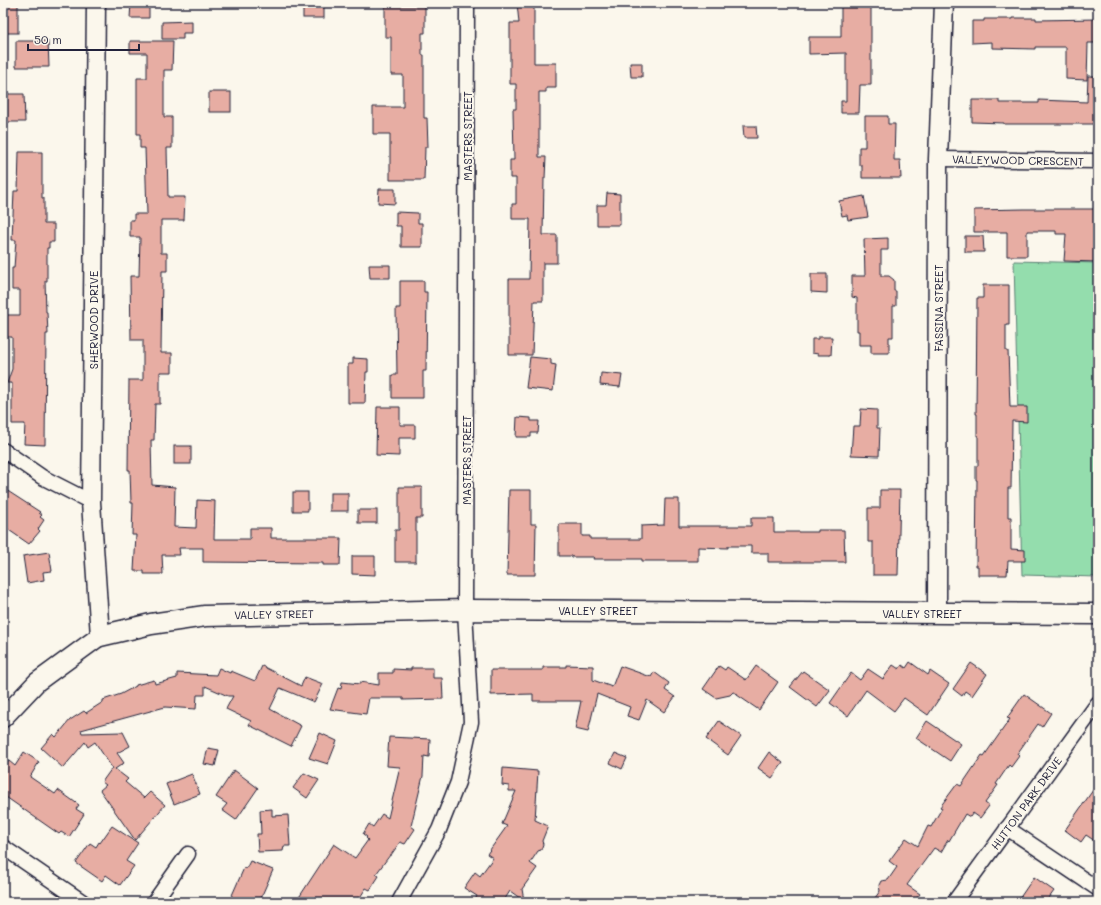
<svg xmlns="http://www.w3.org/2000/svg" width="1101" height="905" font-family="Mali,sans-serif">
  <rect width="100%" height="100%" fill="#fbf7ec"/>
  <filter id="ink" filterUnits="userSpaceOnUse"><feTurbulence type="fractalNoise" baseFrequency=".025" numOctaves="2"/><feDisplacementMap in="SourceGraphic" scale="8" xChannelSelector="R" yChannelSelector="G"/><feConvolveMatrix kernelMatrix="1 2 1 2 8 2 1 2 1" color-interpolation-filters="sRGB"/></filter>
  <g filter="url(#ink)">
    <path fill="#94ddad" stroke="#5b8074" d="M1014,261l84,2v314l-76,-2z"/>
    <g fill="#e7ada3" stroke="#22223b">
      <rect x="3" y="3" width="15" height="30"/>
      <path d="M131,3h18v15h-19z"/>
      <rect x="303" y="3" width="21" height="15"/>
      <path d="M517,3h17v60h22v25h-10v4h-7v65h7l-1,21h-1l-1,57h14v28h-14v38h-9l-2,54h-23v-76h20l1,-60h-18v-15h4v-26h-6v-18h4l-1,-51h3v-25h-6v-61h9z"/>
      <path d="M841,3h30v82h-11l-1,28h-18v-12h5v-48l-37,1v-17h32z"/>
      <path d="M385,6h40v27h-3v22h2v63h3l1,29h-3l-1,33h-34v-46h-17v-27h30v-32h-12v-38h-6z"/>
      <path d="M1013,18h23v2l62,-1v24h-10l-1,37 -21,-1v-32h-31v2l-43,-1v-6l-20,1v-22h12v-2h29z"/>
      <path d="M192,21v12h-9v6h-21v-17z"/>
      <path d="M16,41h32l1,26h-33z"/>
      <path d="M130,41h43l-1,29h-8v47h8v31h-5l1,49h17l-1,23h-23v33h6v18h-5l-1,82h11v19h-12v32h-5l-1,36h-3l1,45 23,2 -1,40 22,1 1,-28 18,1 -1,38h36v-11h21v10h70l-1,27h-17v-2l-120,-1v-14h-24l1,7h-18l1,19h-19v-3h-10l2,-36h-4l1,-32h-2l-1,-33h-2l1,-90h14v-40h-12l-1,-64h9l1,-39h-10v-17h4v-6h13l-2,-66h-5v-14h-3v-56h10v-25h-17z"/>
      <path d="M630,63h12v14h-11z"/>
      <path d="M1088,76h10v48h-94v-1l-32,-1v-22h27v3h40v-3l48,2z"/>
      <rect x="209" y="92" width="22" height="20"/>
      <path d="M3,94h21l1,28h-21z"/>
      <path d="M865,116h23v8h7l-1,36h6l1,18h-39v-13h-3v-18h6z"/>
      <path d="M743,126h13l1,12h-13z"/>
      <path d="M19,152h23v46h2v26h10v18h-5v6h-2v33h-2l1,31h1l1,22h-2l-1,111 -21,-1 1,-20h-13v-41h-5l5,-14v-32h-9v-22h17v-25h-8v-22h2l2,-28h-4l2,-49h4z"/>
      <path d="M379,189h16v15l-17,-1z"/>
      <path d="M607,193l13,1v31h-23v-20h9z"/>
      <path d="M864,196l4,21 -20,3 -1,-5 -5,1 -3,-15z"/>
      <path d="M1024,209h74v53l-34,-1 2,-27h-10v-3h-29v25h-20v-24h-33v-22z"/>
      <path d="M396,212l22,1v10h4v24h-21v-21h-5z"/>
      <path d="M965,236h18l1,16h-19z"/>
      <path d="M888,238v12h-7v26h8l5,4v11h2v15h-3v31h-4v16h-18v-8h-12v-14h-2v-33l-5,-1v-21h13l-1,-37z"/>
      <path d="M369,265h21v13h-20z"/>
      <path d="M811,274h16v19l-16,-1z"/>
      <path d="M400,281h24v11h3l-1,79h-3v27h-31v-23h5l-1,-67h4z"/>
      <path d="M983,285h26v40h-3v26h2l2,56h17v15l-15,-1 -1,67h-3v29h3v32l14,1v11h-17l-1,14h-29v-9h-2l1,-86h-1v-14h2v-30h-1v-22h-1l1,-116h6z"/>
      <path d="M818,337h14l-1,18h-13v-1l-6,-1v-14h6z"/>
      <path d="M530,357l21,2v5l5,1 -3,26 -27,-3z"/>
      <path d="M353,358l15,1v13h-2l-1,31h-17v-39h5z"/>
      <path d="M601,373l21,2 -2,12 -20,-2z"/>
      <path d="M377,407h23v18h15v13h-16v18l-23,-1z"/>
      <path d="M861,409l16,1v18h3l-1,28 -28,-1 2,-29h7z"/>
      <path d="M517,417l14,1v3h8l-1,12h-7v4h-15z"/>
      <rect x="174" y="446" width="17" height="18"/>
      <path d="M399,487h23v31h-6v44h-21v-32h4z"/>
      <path d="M3,488l37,24 -1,1 3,2 -2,2 4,3 -6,9 2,2 -11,13 -26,-18z"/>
      <path d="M509,490h22v34h5l-1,51h-28z"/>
      <path d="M880,490h20l-2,85h-25v-33h-5v-34h12z"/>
      <rect x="293" y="492" width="15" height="19"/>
      <rect x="330" y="493" width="18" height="18"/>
      <path d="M665,499h14v27h72v-8h23v14h44v-2h26l1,32h-77v-9h-17v-7h-23v2l-30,-1v14h-56v-2h-49l1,-2h-22v-1h-13v-32h23v12h8v3h51v-13l23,-1z"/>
      <rect x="358" y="510" width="19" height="13"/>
      <path d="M49,552l3,19 -9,1 1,8 -17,3 -4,-27z"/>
      <path d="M352,556h23v19l-23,-1z"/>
      <path d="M910,662l18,13 2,-4 19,13 -21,31 -24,-17 -10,13 -28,-21 -18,26 -18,-13 21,-30 9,7 8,-11 15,10 10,-14 6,4 3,-4 4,3z"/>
      <path d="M971,663l16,11 -15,22 -7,-5 -3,5 -9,-7z"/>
      <path d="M566,665l27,1v14l19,7 8,-21 31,11 3,-5 15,11 -4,7 10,7 -11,15 -17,-12 -8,20 -12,-4 3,-9 -33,-13 -9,38 -13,-3 6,-28h-48v-7l-42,1v-25h52v-3h23z"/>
      <path d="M262,666l39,20 4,-9 18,7 -9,18 -34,-14 -10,21 31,17 -10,20 -42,-21 2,-4 -25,-12 7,-13h-5l-23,-10v9h-8l-1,14 -31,-2 -84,23 1,3 41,-1 7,14 -13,7 7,10 -9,6 13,10 -3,3 19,16 6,-6 15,13 -30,35 -35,-50 6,-5 -4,-3 10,-14 -17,-26 -7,5 -3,-5 -22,26 -22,-20 12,-14 3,3 14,-17 14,-9 2,2 17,-11v-2l18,-6 15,-8v-1l18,-5 1,4 22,-6v-5l39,2 3,-7 11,5 1,-2 24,10z"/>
      <path d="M719,666l6,4 2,-3 19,13 10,-14 22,16 -19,28 -22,-15 1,-1 -5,-2 -3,3 -14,3 -13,-9z"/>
      <path d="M411,668h22v10h9l1,21 -40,1v-2h-34l-3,16 -36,-5 8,-21 3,1 1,-7 18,2v-2l19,3v-12h14v-4l18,1z"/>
      <path d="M803,671l27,19 -13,17 -27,-20z"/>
      <path d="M1024,694l27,19 -9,14 -4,-3 -21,30 2,2 -8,11 -2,-2 -13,19 2,1 -13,18 4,3 -9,12 -7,-5 -3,4 -5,-3 -16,27 -1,-1 -7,12 -7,-4 -27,37 13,9 -6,8h-42l8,-11 -1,-6 2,-4 7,-1 9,-13 -8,-6 17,-23 12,8 10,-20 3,1 11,-19 -2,-1 17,-23 4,2 21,-31 2,1 26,-37 -3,-1z"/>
      <path d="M719,721l22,15 -13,19 -22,-16z"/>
      <path d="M927,721l34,23 -11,17 -34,-23z"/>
      <path d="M320,733l17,8 -9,23 -19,-6z"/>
      <path d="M389,737l41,2 -1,18 -5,-1 -1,20 -12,50 4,3 -10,15 -5,-2 -9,13h-1l-14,19 3,2 -9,14 -4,-2 -9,14h-61l38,-58 21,14 13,-18 -2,-2 1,-1 -4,-3 6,-10 4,3 9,-13 6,4 12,-51 -13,-1z"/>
      <path d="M208,748l11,2 -4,16 -11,-2z"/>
      <path d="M24,752l15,10 -9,15 25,17 3,-4 21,15 -3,4 8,5 -15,23 -8,-5 -2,2 -56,-39v-26l6,-8 6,5z"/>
      <path d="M769,752l14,11 -11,15 -14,-10z"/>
      <path d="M615,753l12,5 -5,11 -12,-6z"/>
      <path d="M503,768l35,3 -3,49 13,6 -6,15 1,3 -2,6 -3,1 -8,12 7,5 -15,21 2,12 -14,-10 -7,11h-29l3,-6 -13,-8 11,-16 5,4 13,-18 -6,-4 20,-28 -5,-2 14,-33h-7v-5l-7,-1z"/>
      <path d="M234,770l24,18 -22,32 -14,-10 5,-6 -11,-7z"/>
      <path d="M304,773l15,7 -12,18 -14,-10z"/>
      <path d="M192,774l8,20 -26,10 -8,-20z"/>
      <path d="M1098,783v60l-12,-8 -5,7 -16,-12z"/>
      <path d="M272,809v7l16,-1 2,31h-6l-1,5 -25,1 -1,-18h4l-1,-24z"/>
      <path d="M112,826l26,17 -12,18 8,5 -14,19 -14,-10 -4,6 -26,-18 14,-20 6,4 3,-5 1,1z"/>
      <path d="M250,861l23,9 -14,32h-30l15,-34 2,1z"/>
      <path d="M1034,877l20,14 -8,11h-29z"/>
    </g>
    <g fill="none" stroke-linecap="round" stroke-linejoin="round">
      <defs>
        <g id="minor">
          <path d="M938,159l160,2"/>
          <path d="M3,450l39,27 49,25"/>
          <path d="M1007,828l91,61"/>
          <path d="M3,847l80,55"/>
          <path d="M154,902l34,-48"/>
          <path d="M399,902l40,-72 19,-48 13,-60 -6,-112 2,-607"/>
          <path d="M954,902l144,-199"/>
        </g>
        <g id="tertiary">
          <path d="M937,613l1,-454 6,-156"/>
          <path d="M3,718l34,-36 63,-46 -9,-134 5,-499"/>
        </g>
        <path id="secondary" d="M100,636l51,-12 54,-8 260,-6 633,4"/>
      </defs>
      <use href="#minor" stroke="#22223b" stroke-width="17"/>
      <use href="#tertiary" stroke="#22223b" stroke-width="21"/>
      <use href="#secondary" stroke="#22223b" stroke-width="23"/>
      <use href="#minor" stroke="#fbf7ec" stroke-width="14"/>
      <use href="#tertiary" stroke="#fbf7ec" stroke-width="18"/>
      <use href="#secondary" stroke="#fbf7ec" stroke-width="20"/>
    </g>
  </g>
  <g text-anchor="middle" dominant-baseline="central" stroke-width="4" stroke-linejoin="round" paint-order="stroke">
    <g font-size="11" fill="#22223b" stroke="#fbf7ec">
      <text transform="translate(467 136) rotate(-90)">MASTERS STREET</text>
      <text transform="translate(1018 160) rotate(1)">VALLEYWOOD CRESCENT</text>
      <text transform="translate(938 308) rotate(-90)">FASSINA STREET</text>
      <text transform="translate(93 320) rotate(-90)">SHERWOOD DRIVE</text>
      <text transform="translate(466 460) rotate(-90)">MASTERS STREET</text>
      <text x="598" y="610">VALLEY STREET</text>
      <text x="922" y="613">VALLEY STREET</text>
      <text transform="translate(274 614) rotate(-1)">VALLEY STREET</text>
      <text transform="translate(1026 803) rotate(-54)">HUTTON PARK DRIVE</text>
    </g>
  </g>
  <rect width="1101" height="905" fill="none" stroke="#fbf7ec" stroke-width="16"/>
  <rect x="8" y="8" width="1085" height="889" fill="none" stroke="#22223b" stroke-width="1.5" filter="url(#ink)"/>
  <path d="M28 44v6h111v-6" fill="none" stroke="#22223b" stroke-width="2"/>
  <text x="34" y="44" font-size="12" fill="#22223b" stroke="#fbf7ec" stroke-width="3" paint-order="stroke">50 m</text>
</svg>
